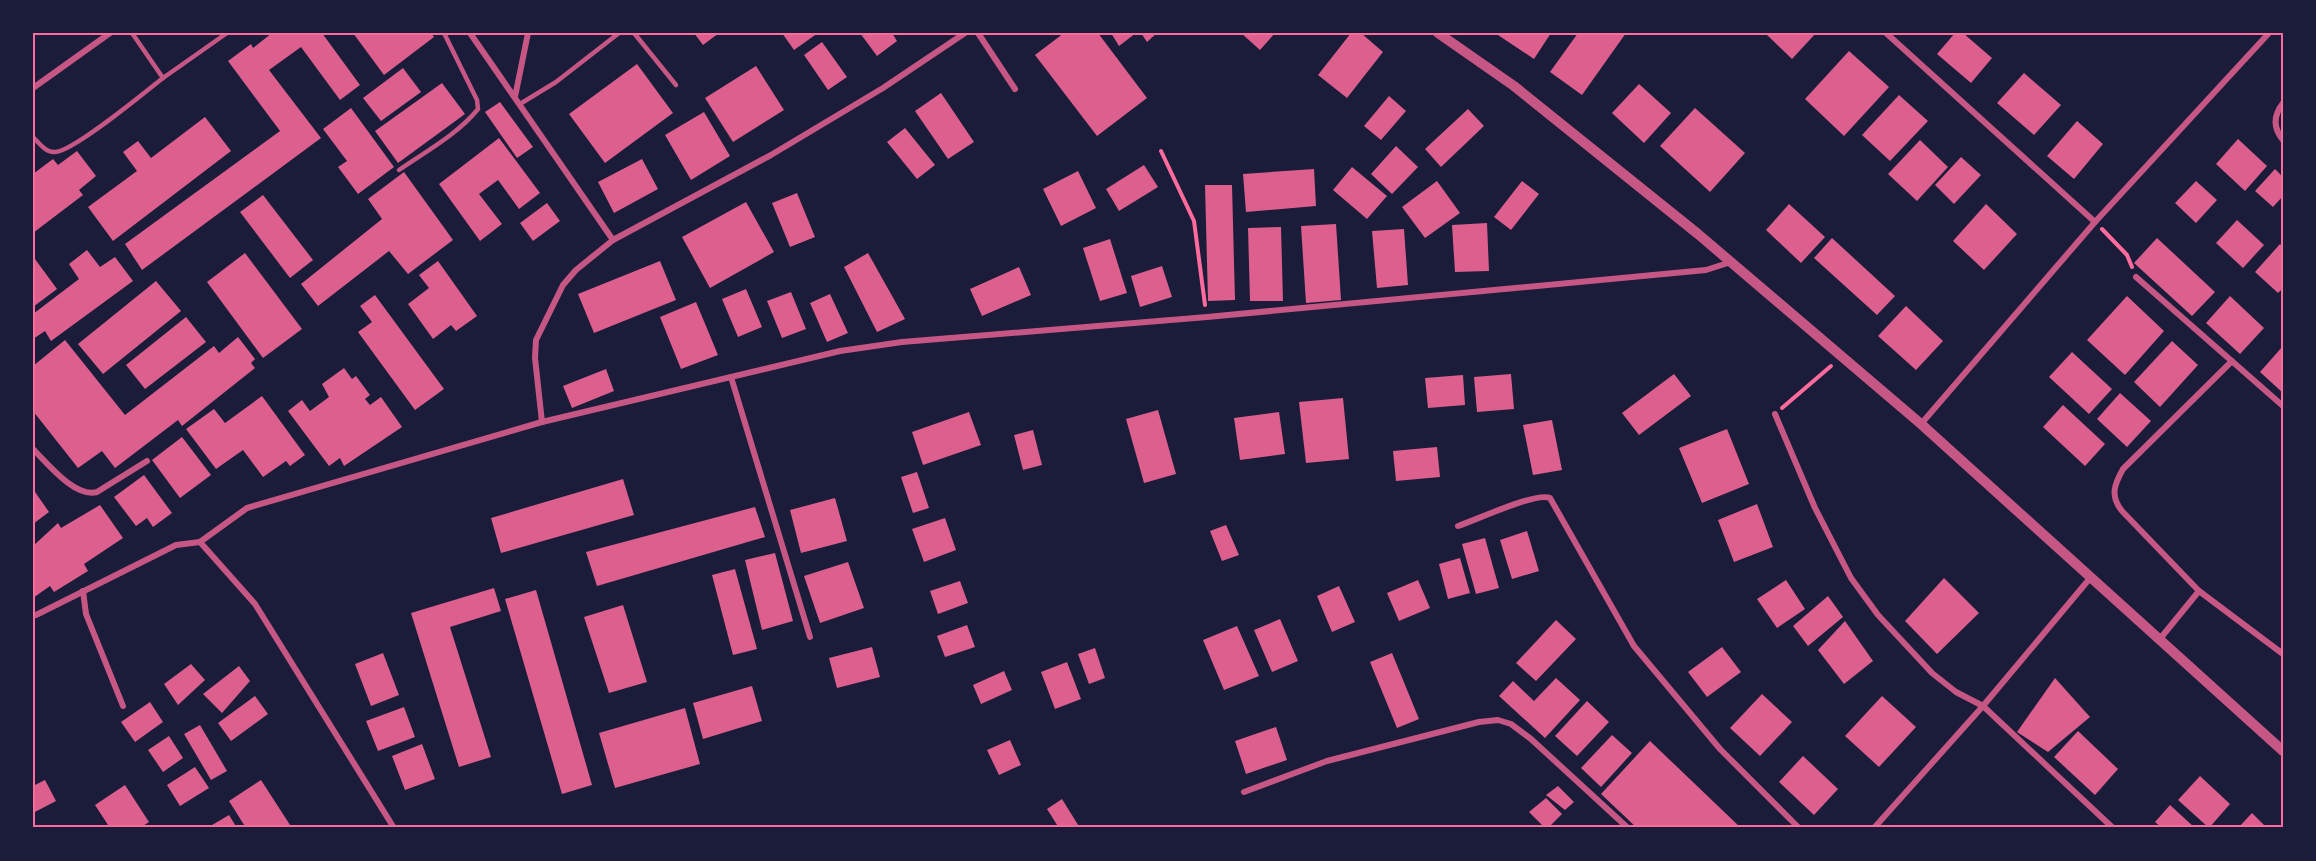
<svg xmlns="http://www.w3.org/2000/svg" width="2316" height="861" font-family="Roboto,sans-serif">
  <rect width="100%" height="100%" fill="#1b1b3a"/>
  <g fill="#dd5f8e">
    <path d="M272,33h50l38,52 -20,15 -39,-53 -32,23 52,68 -179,132 -17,-26 155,-113 -52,-70 23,-17 2,4z"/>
    <path d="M353,33h78l3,4 -50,38z"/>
    <path d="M694,33h25l-16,12z"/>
    <path d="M782,33h36l-24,17z"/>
    <path d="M860,33h32l5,8 -20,15z"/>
    <path d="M1064,33h34l49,65 -50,38 -62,-81z"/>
    <path d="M1111,33h25l-17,13z"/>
    <path d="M1141,33h16l-10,9z"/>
    <path d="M1241,33h34l-15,17z"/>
    <path d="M1351,33h10l22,19 -36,46 -29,-23z"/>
    <path d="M1500,33h51l-17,26 -36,-24z"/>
    <path d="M1578,33h48l-44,62 -32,-23z"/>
    <path d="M1765,33h51l-24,26z"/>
    <path d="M1955,33h8l29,25 -21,25 -34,-29z"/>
    <path d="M822,42l25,35 -19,13 -24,-35z"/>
    <path d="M1849,51l40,36 -45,49 -39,-37z"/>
    <path d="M637,64l36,49 -68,50 -36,-49z"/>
    <path d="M756,66l28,44 -51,32 -28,-44z"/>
    <path d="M403,68l18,24 -40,29 -18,-23z"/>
    <path d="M2024,73l37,32 -27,30 -37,-32z"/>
    <path d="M442,83l23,31 -67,49 -23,-32z"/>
    <path d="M1639,84l32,29 -27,30 -32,-30z"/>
    <path d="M941,93l33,49 -26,17 -33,-48z"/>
    <path d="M1899,95l29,26 -38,40 -28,-26z"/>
    <path d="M1389,96l17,15 -25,29 -17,-14z"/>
    <path d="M500,102l33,45 -16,11 -32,-46z"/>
    <path d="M351,108l43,59 -36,27 -20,-27 9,-6 -24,-32z"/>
    <path d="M1695,108l50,45 -35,39 -50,-46z"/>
    <path d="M1468,109l16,17 -43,41 -16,-18z"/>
    <path d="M704,112l26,44 -39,24 -26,-45z"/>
    <path d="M205,117l26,34 -118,90 -25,-34 49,-36 -14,-19 15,-11 13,17z"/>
    <path d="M2077,121l26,23 -29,35 -27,-23z"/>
    <path d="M905,128l30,37 -18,14 -30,-37z"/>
    <path d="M499,138l41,55 -21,16 -21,-29 -19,14 23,30 -22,17 -41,-57z"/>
    <path d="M2238,139l29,27 -22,25 -29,-27z"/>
    <path d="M1920,140l28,27 -31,34 -29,-27z"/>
    <path d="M1396,146l22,21 -26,27 -21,-20z"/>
    <path d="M77,151l19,25 -17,14 4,5 -50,38v-59l20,-15 5,6z"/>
    <path d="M1961,157l20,18 -27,29 -19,-19z"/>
    <path d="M642,159l16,30 -44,24 -16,-31z"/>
    <path d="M1144,165l14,22 -39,24 -13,-22z"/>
    <path d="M1352,167l35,29 -20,23 -34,-29z"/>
    <path d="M1314,169l2,37 -70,6 -3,-38z"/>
    <path d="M2275,169l8,8v19l-10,11 -18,-16z"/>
    <path d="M1078,171l18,37 -35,18 -18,-37z"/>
    <path d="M404,172l49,68 -45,34 -19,-23 -71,55 -17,-22 81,-65 -14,-20z"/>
    <path d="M1437,181l23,32 -35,25 -23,-31z"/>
    <path d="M1522,181l17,13 -28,36 -17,-13z"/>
    <path d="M2196,181l21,19 -21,23 -21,-20z"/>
    <path d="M1205,185h27l3,115 -27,1z"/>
    <path d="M797,193l18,44 -25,10 -18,-44z"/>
    <path d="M263,195l50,65 -23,18 -50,-66z"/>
    <path d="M746,202l28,50 -64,36 -28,-51z"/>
    <path d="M547,203l13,18 -27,20 -13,-18z"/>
    <path d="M1789,204l36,33 -24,26 -35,-33z"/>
    <path d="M1986,204l31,30 -33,36 -31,-29z"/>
    <path d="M2237,220l27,25 -21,23 -27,-25z"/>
    <path d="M1487,223l2,48 -34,1 -3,-47z"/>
    <path d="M1336,224l5,76 -35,3 -5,-77z"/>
    <path d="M1281,227l2,74h-33l-2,-73z"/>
    <path d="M1404,229l4,56 -31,3 -5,-57z"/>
    <path d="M1832,238l63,58 -18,19 -63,-57z"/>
    <path d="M2157,238l58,54 -23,24 -58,-53z"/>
    <path d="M1110,239l17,54 -27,8 -17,-53z"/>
    <path d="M2280,244l3,3v41l-5,5 -23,-21z"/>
    <path d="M87,250l13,17 15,-10 18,24 -82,60 -6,-10 -12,8v-25l46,-35 -10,-15z"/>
    <path d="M245,253l57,76 -39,29 -56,-76z"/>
    <path d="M868,253l37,66 -28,13 -33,-65z"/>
    <path d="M35,259l22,30 -24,18v-46z"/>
    <path d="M438,261l39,55 -21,15 -5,-6 -18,14 -25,-35 21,-16 -10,-13z"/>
    <path d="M660,261l16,39 -82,33 -16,-39z"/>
    <path d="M1162,266l10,31 -32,10 -9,-31z"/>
    <path d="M1019,267l12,28 -49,21 -12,-27z"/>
    <path d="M156,281l25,30 -78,63 -25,-30z"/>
    <path d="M746,289l16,38 -24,10 -16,-38z"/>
    <path d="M791,292l15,37 -24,9 -15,-37z"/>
    <path d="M830,294l18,39 -21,9 -17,-39z"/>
    <path d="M375,295l69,94 -29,21 -57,-78 14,-10 -12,-16z"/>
    <path d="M2127,296l37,35 -39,44 -38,-35z"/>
    <path d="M2230,296l34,32 -24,26 -34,-31z"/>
    <path d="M696,302l22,53 -37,14 -21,-52z"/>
    <path d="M1906,306l37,35 -27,29 -38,-34z"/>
    <path d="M186,317l20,25 -61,47 -19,-24z"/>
    <path d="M238,337l17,22 -4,4 4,5 -73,58 -4,-6 -63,48 -13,-17 -24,17 -45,-57v-45l32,-26 60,75 89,-69 5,7z"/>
    <path d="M2172,341l26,24 -38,42 -26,-25z"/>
    <path d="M2283,346v47l-23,-21z"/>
    <path d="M2072,352l40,37 -23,25 -40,-37z"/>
    <path d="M344,368l8,11 4,-3 14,19 -5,4 5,6 11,-8 21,30 -58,39 -4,-8 -11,8 -41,-55 14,-11 8,11 19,-14 -7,-13z"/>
    <path d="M606,369l8,22 -42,17 -9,-22z"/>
    <path d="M1511,374l3,35 -37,3 -3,-35z"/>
    <path d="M1674,374l17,22 -52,39 -17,-22z"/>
    <path d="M1463,375l2,30 -37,3 -3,-30z"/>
    <path d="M2120,393l31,28 -24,26 -30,-28z"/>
    <path d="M262,396l43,59 -15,11 -4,-5 -23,16 -20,-27 -27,19 -30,-40 28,-20 11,14z"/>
    <path d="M1343,398l6,61 -43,4 -7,-61z"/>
    <path d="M2063,405l42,39 -20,22 -42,-39z"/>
    <path d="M1158,410l18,64 -32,9 -18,-64z"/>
    <path d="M969,412l12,33 -58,20 -11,-33z"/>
    <path d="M1279,412l6,42 -45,6 -6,-42z"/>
    <path d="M1552,420l10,50 -29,5 -10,-50z"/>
    <path d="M1727,429l22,55 -47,19 -23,-55z"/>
    <path d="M1033,430l9,35 -19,5 -9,-35z"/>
    <path d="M182,437l29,38 -31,23 -28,-38z"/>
    <path d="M1437,447l3,30 -44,4 -3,-30z"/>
    <path d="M917,472l12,36 -16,5 -12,-36z"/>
    <path d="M144,475l28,38 -19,14 -6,-9 -11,8 -22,-29z"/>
    <path d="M623,479l11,36 -133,38 -10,-35z"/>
    <path d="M33,489l16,23 -16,12z"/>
    <path d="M835,498l12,43 -46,12 -11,-43z"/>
    <path d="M1757,504l16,43 -39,15 -16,-42z"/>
    <path d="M100,505l23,33 -39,26 4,7 -34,21 -4,-6 -17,12v-52l25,-23 3,5z"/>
    <path d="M755,507l10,30 -168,49 -11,-34z"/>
    <path d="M945,518l11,32 -32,12 -12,-33z"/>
    <path d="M1226,525l13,30 -17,6 -12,-30z"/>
    <path d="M1527,531l12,40 -27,8 -12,-39z"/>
    <path d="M1485,538l14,50 -23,6 -14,-50z"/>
    <path d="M775,553l18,68 -31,9 -17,-70z"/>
    <path d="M1460,558l10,35 -22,6 -9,-35z"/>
    <path d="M848,562l16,46 -44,15 -16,-47z"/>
    <path d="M735,569l22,80 -24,6 -21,-80z"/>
    <path d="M1944,578l35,35 -42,41 -32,-33z"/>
    <path d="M1418,580l12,28 -31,13 -12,-28z"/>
    <path d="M1786,580l19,29 -28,19 -20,-29z"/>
    <path d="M960,581l8,22 -30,11 -8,-23z"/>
    <path d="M1339,586l16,36 -23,10 -15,-36z"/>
    <path d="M494,588l7,23 -51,16 41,130 -32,10 -48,-154z"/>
    <path d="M536,590l56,195 -30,9 -57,-195z"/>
    <path d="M1828,596l15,21 -35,29 -15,-20z"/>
    <path d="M623,605l24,77 -38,11 -25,-76z"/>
    <path d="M1280,619l18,42 -26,11 -18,-42z"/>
    <path d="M1556,620l20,19 -40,42 -20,-18z"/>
    <path d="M1845,621l28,40 -29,23 -26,-34z"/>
    <path d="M967,625l8,22 -30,10 -8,-21z"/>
    <path d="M1237,626l22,50 -35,14 -21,-50z"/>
    <path d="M872,647l8,30 -43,11 -8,-30z"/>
    <path d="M1722,647l19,25 -34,25 -19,-25z"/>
    <path d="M1095,648l10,30 -16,6 -11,-30z"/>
    <path d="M383,653l16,42 -28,11 -16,-42z"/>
    <path d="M1392,653l27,66 -22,9 -27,-66z"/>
    <path d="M1067,662l14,37 -26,10 -14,-37z"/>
    <path d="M191,664l14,16 -27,25 -14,-21z"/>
    <path d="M239,666l11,15 -28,32 -19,-19z"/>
    <path d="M1004,671l8,19 -31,14 -8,-19z"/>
    <path d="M1556,678l24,22 -35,38 -46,-42 14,-15 21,20z"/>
    <path d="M2055,678l35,39 -42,35 -31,-20z"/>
    <path d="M752,686l10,35 -59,18 -10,-36z"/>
    <path d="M1762,694l30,28 -32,34 -30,-28z"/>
    <path d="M255,696l13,18 -37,27 -13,-18z"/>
    <path d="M1882,696l34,31 -37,40 -34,-31z"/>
    <path d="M1587,701l22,21 -32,34 -22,-20z"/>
    <path d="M150,702l13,20 -28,20 -14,-20z"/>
    <path d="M404,707l11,30 -37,14 -12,-30z"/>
    <path d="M685,708l15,56 -85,24 -16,-55z"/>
    <path d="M200,725l27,46 -16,9 -27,-46z"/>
    <path d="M1276,727l11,33 -41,14 -11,-33z"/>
    <path d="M2078,731l40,38 -23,26 -41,-38z"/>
    <path d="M1612,735l20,18 -31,34 -20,-19z"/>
    <path d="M169,736l14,22 -20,14 -15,-22z"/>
    <path d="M1010,740l11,25 -22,10 -12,-25z"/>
    <path d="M1650,741l91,87h-104l-36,-34z"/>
    <path d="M422,744l13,35 -30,11 -13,-34z"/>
    <path d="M1803,756l35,33 -24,26 -35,-33z"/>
    <path d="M195,767l14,21 -29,18 -13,-21z"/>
    <path d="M2200,776l30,28 -21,24 -31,-28z"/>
    <path d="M45,780l11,21 -23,12v-27z"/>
    <path d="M261,780l31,48h-46l-17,-27z"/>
    <path d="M125,785l24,37 -9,6h-30l-15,-23z"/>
    <path d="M1558,786l16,16 -9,8 -19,-15z"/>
    <path d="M1546,798l16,16 -14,14h-3l-16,-16z"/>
    <path d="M1062,799l18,29h-21l-12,-19z"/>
    <path d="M2170,805l25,23h-33l-7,-6z"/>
    <path d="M2252,813l13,13 -2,2h-25z"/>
    <path d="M229,815l8,13h-30z"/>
  </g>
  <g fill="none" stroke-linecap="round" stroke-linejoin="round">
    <g stroke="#ff6b9d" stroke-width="4">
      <path d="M1161,151l33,70 11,84"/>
      <path d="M2102,229l25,26 5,12"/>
      <path d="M1782,408l49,-42"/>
    </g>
    <g stroke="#c65784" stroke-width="4.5">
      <path d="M132,33l31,45 64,-45"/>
      <path d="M634,33l42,52"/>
      <path d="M520,104l36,-22 63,-49"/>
      <path d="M33,137c6,6 13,16 22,15 18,0 90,-60 108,-74"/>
      <path d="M399,170c26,-18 59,-36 79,-61l-1,-9 -33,-67"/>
    </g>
    <g stroke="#c65784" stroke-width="6">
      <path d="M470,33l143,207"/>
      <path d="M978,33l37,56"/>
      <path d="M1886,33l209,189"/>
      <path d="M33,88l77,-55"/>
      <path d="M515,97l13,-64"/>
      <path d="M2283,103c-10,13 -10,25 0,37"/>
      <path d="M2136,277l147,129"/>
      <path d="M2232,361l-109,108c-9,16 -13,27 -1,42l77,80 84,63"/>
      <path d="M731,377l79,260"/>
      <path d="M1775,414l40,94 36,70 27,37 54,58 24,19 27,14 130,122"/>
      <path d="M542,422l-7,-64 1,-18 27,-55 13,-15 37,-30 158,-85 112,-67 82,-55"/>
      <path d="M1921,424l174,-202 174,-189"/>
      <path d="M33,449c15,15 42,49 64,43l50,-31"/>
      <path d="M1458,526c18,-6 78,-34 92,-28l84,148 86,103 79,79"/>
      <path d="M200,542l55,62 139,224"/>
      <path d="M83,591l3,23 37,92"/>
      <path d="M36,615l140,-70 24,-3 47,-34 295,-86 298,-71 62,-9 305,-25 499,-47 25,-8"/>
      <path d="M2159,640l40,-49"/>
      <path d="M1244,792l83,-31 152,-39 19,-2 13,4 20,15 97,89"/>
      <path d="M1874,828l109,-122 108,-129"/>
    </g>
    <path stroke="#c65784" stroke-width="10" d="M1438,33l76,53 184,148 223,190 362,327"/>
  </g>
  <rect width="2316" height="861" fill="none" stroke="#1b1b3a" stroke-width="69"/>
  <rect x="34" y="34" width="2248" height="792" fill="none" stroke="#ff6b9d" stroke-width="2"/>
</svg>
